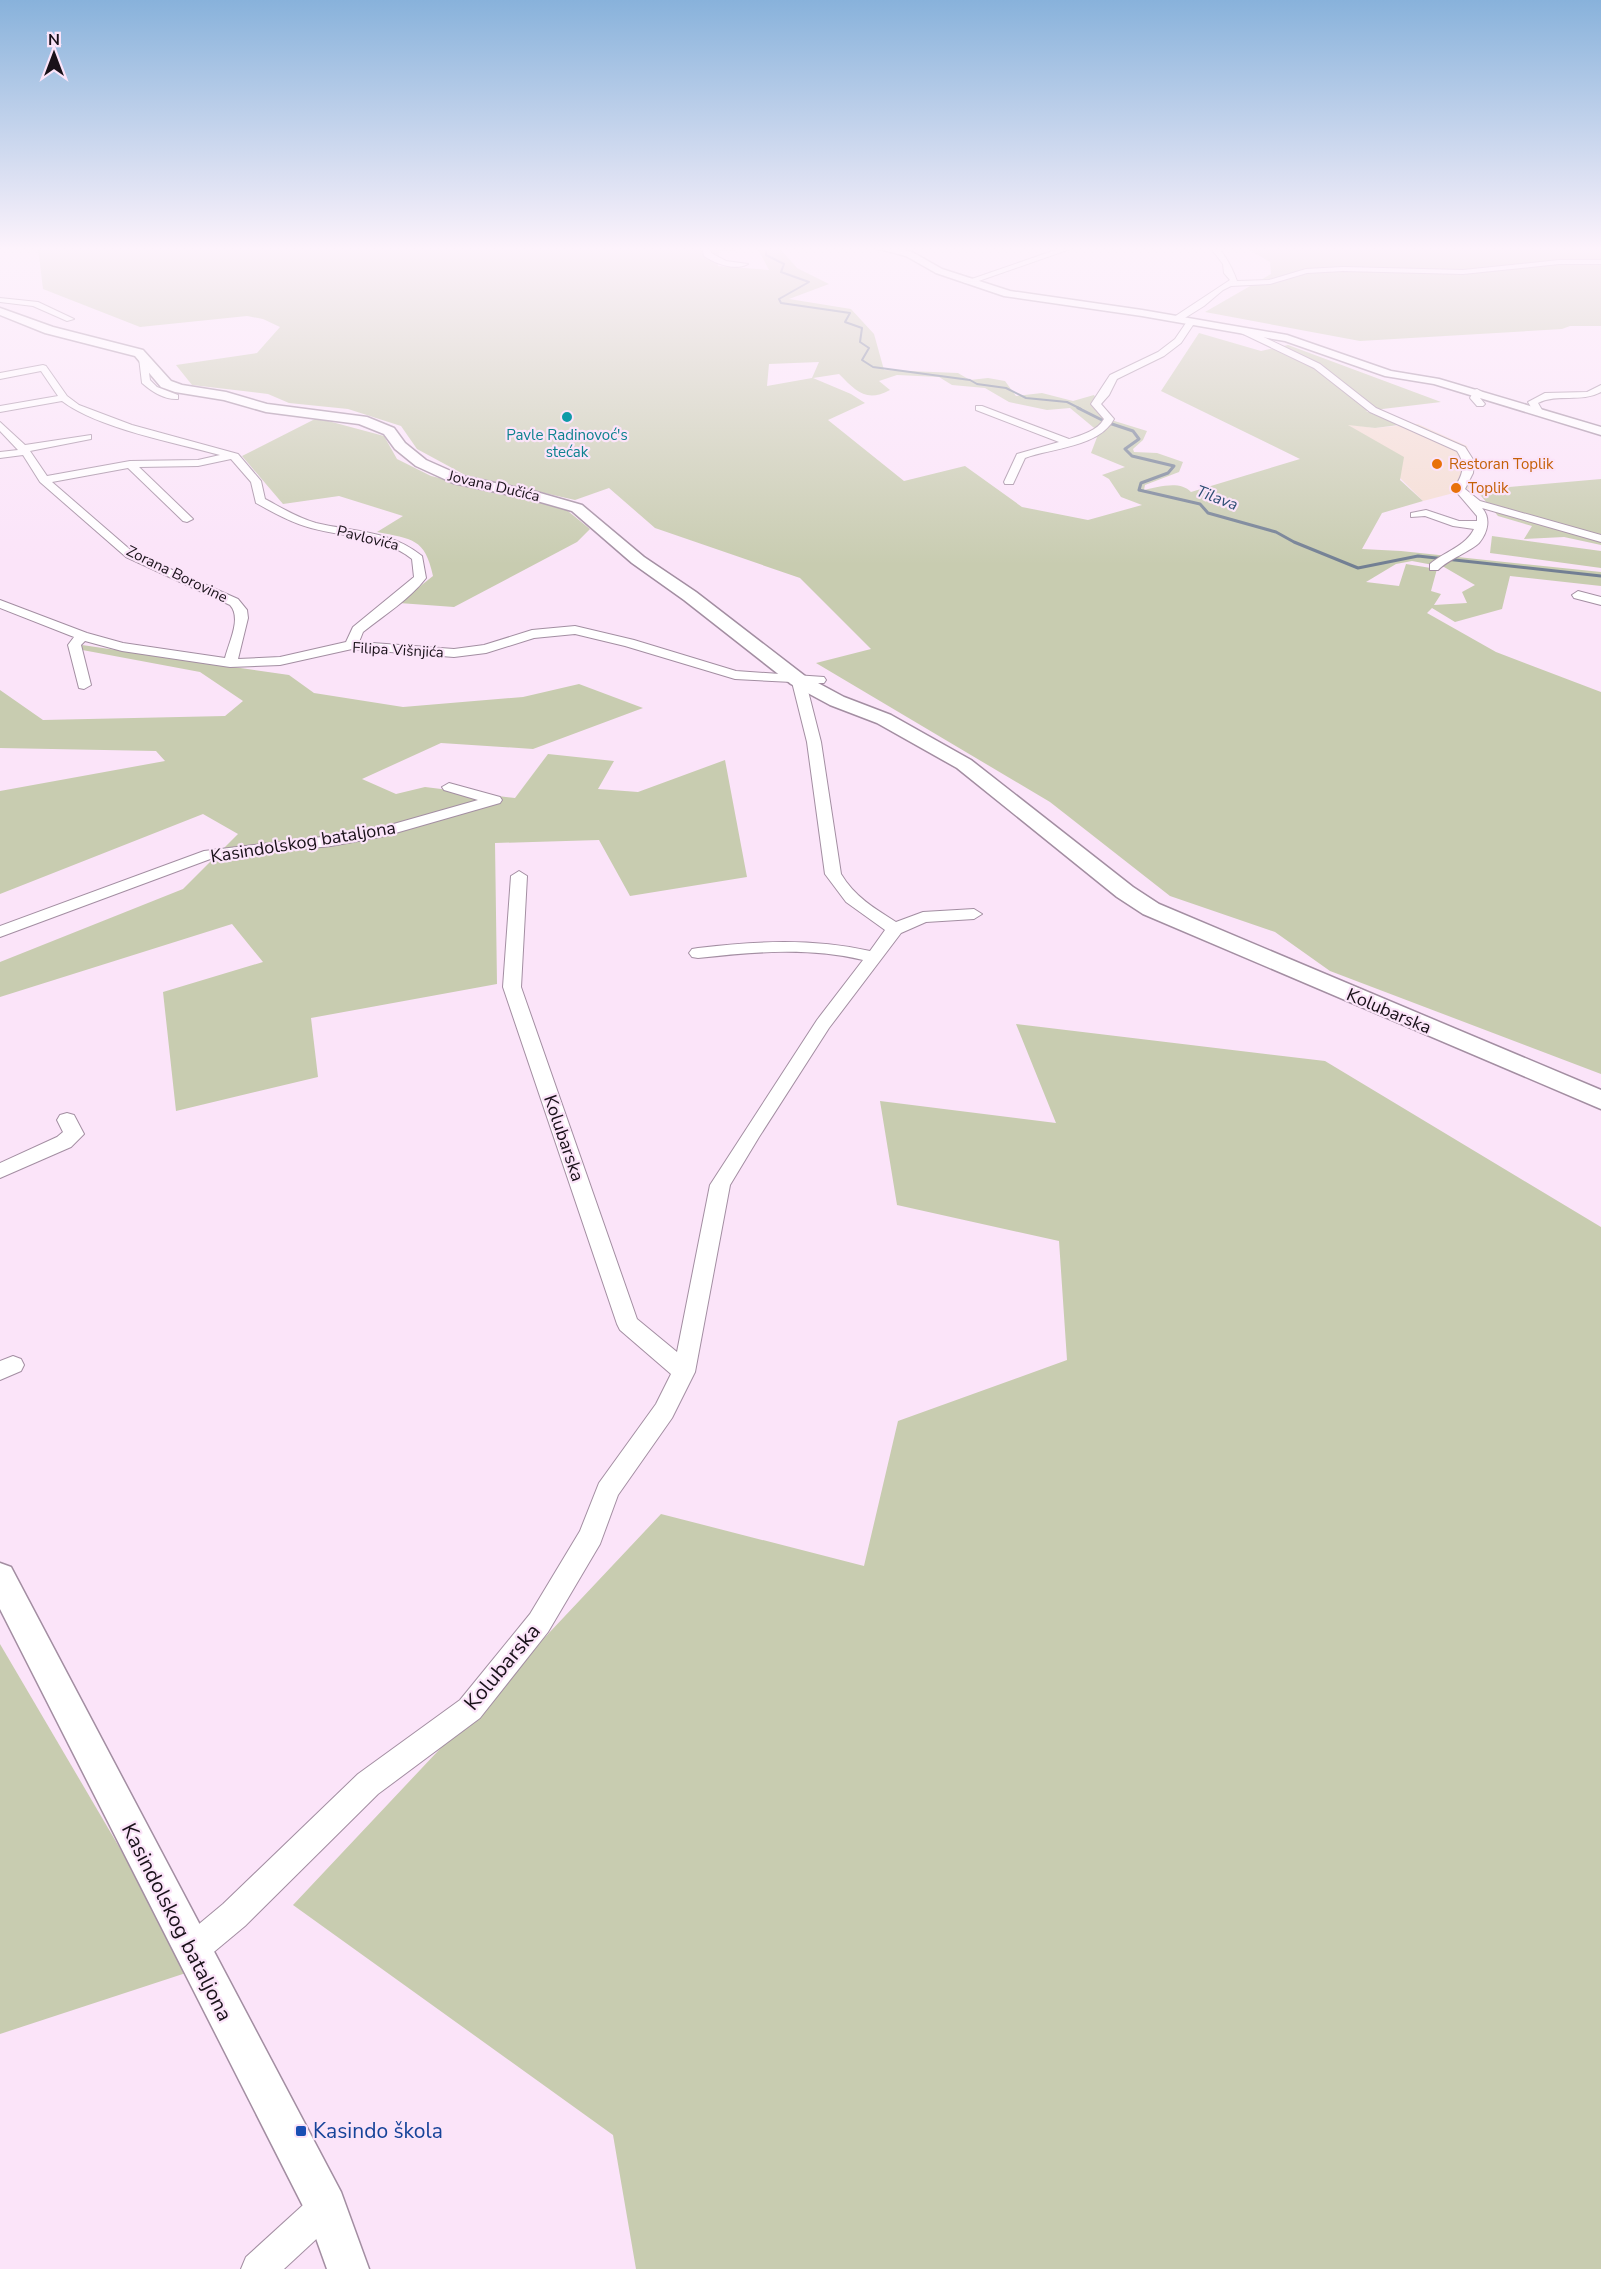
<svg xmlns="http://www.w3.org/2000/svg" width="1601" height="2269" font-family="'Nunito Sans',sans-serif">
  <rect width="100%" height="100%" fill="#fbe4f9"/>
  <path fill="#f4ddd2" d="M1346,424l29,4 43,-4 49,22 6,21 -4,22 -46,12z"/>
  <g fill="#c8ccb0" fill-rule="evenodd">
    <path d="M38,247h741l18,21 32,16 -40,15 62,10 23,25 10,36 74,3 12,7 18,-2 17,3 11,15 26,-3 31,8 21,-6 14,24 39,12 -4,9 -10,9 1,3 23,1 26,9 -4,10 -34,13 -1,5c14,-3 36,-10 47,2l109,-33 -139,-68 38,-58 62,18 27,-6 153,57 -75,9 33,14 -24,3 -27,-3 56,32 -4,23 23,21 -41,12 -20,36 39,2 200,21v14l-91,-10 -8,33 -47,13 -23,-14 -5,5 69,39 105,40v382l-271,-103 -55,-39 -105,-36 -120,-94 -234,-139 55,-14 -71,-71 -145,-50 -46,-40 -34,12 -110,-25 -48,-26 -16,-23 -53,-17 -59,-6 -21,-9 -76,-9 -16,-20 81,-12 23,-26 -17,-8 -16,-3 -107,11 -97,-38zM758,249l11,21 -51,-4 1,-15zM819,362l-7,16 -45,8 2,-22zM839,374c17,17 27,29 51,16l-11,-9 18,-6 42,2 13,8 33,3 24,14 38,8 23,-2 29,24 -8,21 34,14 -23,8 7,4 12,18 21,8 -54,15 -66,-13 -57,-41 -61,15 -76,-61 37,-17 -14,-9 -38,-16zM1412,561l32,6 31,18 -13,7 5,11 -33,2 7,-11 -10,-3 6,-22 -31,-5 -7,22 -33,-4 30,-18z"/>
    <path d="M1244,247l357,1v78h-31l-8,3 -202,12 -155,-29 66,-38 -1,-12z"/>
    <path d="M317,418l67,18 13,23 34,17 132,31 27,22 -13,13 -123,65 -55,-4 34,-27c-8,-38 -21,-37 -56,-44l26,-16 -64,-20 -56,8 -41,-48z"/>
    <path d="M1601,479v66l-37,-8 -40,2 8,-13 -34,-10 -22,-26z"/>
    <path d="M1492,536l109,15v17l-111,-15z"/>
    <path d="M82,645l207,30 25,18 89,14 120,-10 56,-13 64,24 -110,41 -92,-6 -79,36 34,15 29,-7 90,11 33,-44 66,7 -16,28 40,3 87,-32 22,117 -117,19 -31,-56 -104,3 2,141 -186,34 7,59 -142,34 -13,-119 100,-30 -31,-38 -232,73v-35l183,-73 55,-55 -35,-20 -203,80v-103l165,-30 -9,-10 -156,-3v-58l43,30 182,-4 18,-15 -43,-29 -123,-23z"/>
    <path d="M1016,1024l309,37 276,166v1042h-965l-23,-134 -320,-230 368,-391 203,52 34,-145 169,-61 -8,-119 -162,-36 -17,-104 176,22z"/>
    <path d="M0,1644l192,327 -192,63z"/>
  </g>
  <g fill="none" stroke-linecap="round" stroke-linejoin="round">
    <path stroke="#727f93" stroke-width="2" d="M763,247l3,2v6l18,9 -3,8 28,10 -30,17 2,4 69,10 -5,9 17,6 -2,14 9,6 -7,12 11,7 97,13 7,4 29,4 20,10 41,4 14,7"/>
    <path stroke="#727f93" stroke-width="3" d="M1078,408l28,14 27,9 6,8 -14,10 7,7 42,10 -6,7 -27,10 -2,7 61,14 8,9 68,19 18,10 64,26 60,-12 183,20"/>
    <defs>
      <g id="minor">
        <path d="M702,247h8l1,6 15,8 22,3c-13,7 -32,0 -44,-8z"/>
        <path d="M1064,247h12l-106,37 -7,-2z"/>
        <path d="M1210,247h8c9,11 15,23 19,34l32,-1 37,-11 37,-2 120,3 96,-10h42v4h-42l-96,10 -120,-3 -36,2 -37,11 -39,2 -8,4 -19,16 -24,15h-6v-4l56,-37 -6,-7 -1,-9z"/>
        <path d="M0,298l38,4 36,17 -7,2 -34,-15 -33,-4z"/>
        <path d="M1188,320l7,2 -14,21 -17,13 -47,23 -8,16 -8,9 13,15c-15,28 -62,29 -89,39l-12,26h-8l-1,-2 13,-28 42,-12 -83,-32v-4h6l87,33c13,-4 28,-8 35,-20l-13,-15 19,-29 48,-23 17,-13z"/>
        <path d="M1239,328h6l75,36 56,44 89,39 9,14 -1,12 -8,16 15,12 121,34v7l-119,-34c9,10 6,24 -3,35 -8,8 -30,16 -41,27h-8v-6c14,-12 36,-18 44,-35l-21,-3 -28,-10 -14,1v-4l15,-3 33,11h18v-5l-23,-27c8,-14 13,-23 3,-38l-87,-39 -56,-44 -75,-36z"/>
        <path d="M143,355l4,3 3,22 7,7 21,8v4c-13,1 -27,-8 -36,-16l-3,-25z"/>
        <path d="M43,365l3,1 21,30 12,9 53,20 106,29 23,27 4,18c17,9 33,19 51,24 38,9 74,7 106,33l4,22c-17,22 -42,37 -63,54l-4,10 95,7 30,-4 48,-15 43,-4 59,14 102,31 88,6 2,3 -2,3h-18l15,59 20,132c13,22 34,35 55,48l27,-10 51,-3 8,5 -8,5 -48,3 -25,11 -72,95 -70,109 -29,48 -35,187 -23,46 -54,77 -18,49 -52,88 -68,86 -102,76 -133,132 -42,35 -11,4 -11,-4 -4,-11 4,-11 42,-35 135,-130 102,-74 70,-86 50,-83 19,-48 57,-79 15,-30 -51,-44 -3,-6 -114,-337 8,-111 8,-5 8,5 -6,111 116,332 40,33 33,-167 107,-165 46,-60c-55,-13 -110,-8 -165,-2l-6,-1 -3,-4 3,-4 6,-1c58,-7 114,-10 172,3l15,-21 -39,-28 -21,-28 -18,-132 -15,-60 -57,-3 -110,-33 -50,-12 -41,4 -48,15 -32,4 -102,-8 -72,16 -50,2 -108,-16 -37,-10 -4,4 10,40 -7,4 -5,-1 -11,-43 6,-8 -74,-29v-8l87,33 36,10 102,15c4,-16 17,-40 5,-53l-104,-48 -86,-75 -17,-27 -23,3v-6l18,-2 -18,-19v-9l25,23 66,-10v4l-61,12 17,25 83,-15 68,-1 22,-5c-44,-12 -123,-27 -158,-54l-62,11v-6l58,-10 -17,-25 -41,8v-6zM231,459l20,23 5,21c18,10 36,20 55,25 36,10 71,7 101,31l2,18 -61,50 -7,15 -66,15 -42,2 10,-41 -1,-8 -9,-11 -104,-46 -82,-71 76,-14 55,53 4,1 6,-3 -2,-2 -52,-50 59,-1z"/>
        <path d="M1601,385v7c-20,11 -43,1 -63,11l4,7 -5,3 -3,-1 -6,-10 17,-9 42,-1z"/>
        <path d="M1477,389l5,3 -2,6 5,6 -2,2h-6l-7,-8 4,-8z"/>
        <path d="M1578,591l23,6v8l-27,-7 -2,-3z"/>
        <path d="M449,783l51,14 2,3 -2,3 -115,33 -54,10 -118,12 -213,79v-11l204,-75 127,-15 52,-9 95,-27 -34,-10 -2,-3z"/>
        <path d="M67,1113l7,2 10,19 -13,13 -71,31v-15l57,-26 6,-5 -6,-12 3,-5z"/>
        <path d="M13,1356l8,3 3,6 -3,6 -21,9v-19z"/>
        <path d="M326,2190l12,5 5,12 -5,12 -54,50h-43l5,-12 68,-62z"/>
      </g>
      <g id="tertiary">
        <path d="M872,247h19l21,5 30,17 68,22 132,19 145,25 104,36 48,8 162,48v8l-167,-51 -49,-8 -100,-35 -143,-25 -138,-20 -68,-23 -30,-17z"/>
        <path d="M0,1563l11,4 330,625 28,77h-42l-19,-53 -308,-607z"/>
      </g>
      <path id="secondary" d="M0,308l53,19 90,23 28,31 11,4 44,7 41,12 100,13 27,11 11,15 21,17 36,16 71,15 49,14 62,52 52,35 109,84 39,21 47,18 80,45 162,127 26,17 442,186v19l-458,-195 -26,-17 -160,-129 -80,-45 -47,-18 -39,-21 -107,-84 -52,-37 -60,-52 -42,-12 -77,-16 -37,-17 -21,-17 -11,-15 -25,-10 -93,-12 -42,-12 -49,-8 -14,-5 -26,-31 -90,-23 -45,-18z"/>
    </defs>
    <use href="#minor" stroke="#a38ea2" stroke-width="2"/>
    <use href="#tertiary" stroke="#a38ea2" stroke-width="3"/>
    <use href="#secondary" stroke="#a38ea2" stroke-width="3"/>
    <use href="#minor" fill="#fff" fill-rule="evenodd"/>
    <use href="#tertiary" fill="#fff" fill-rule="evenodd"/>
    <use href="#secondary" fill="#fff" fill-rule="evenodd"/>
  </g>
  <linearGradient id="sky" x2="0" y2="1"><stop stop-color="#88b2db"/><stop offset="0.44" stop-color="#fdf3fc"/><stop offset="1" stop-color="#fdf3fc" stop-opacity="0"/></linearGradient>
  <rect width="1601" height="565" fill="url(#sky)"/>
  <circle fill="#0f9aa8" stroke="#fbe4f9" stroke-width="2" cx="567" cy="417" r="6"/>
  <g fill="#e8710a" stroke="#fbe4f9" stroke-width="2">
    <circle cx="1437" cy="464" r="6"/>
    <circle cx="1456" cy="488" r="6"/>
  </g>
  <rect fill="#1a4fb4" stroke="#fbe4f9" stroke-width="2" x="295" y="2125" width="12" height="12" rx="3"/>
  <g text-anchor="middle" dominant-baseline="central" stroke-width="4.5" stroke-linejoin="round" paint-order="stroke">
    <g font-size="15" fill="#0d838f" stroke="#fbe4f9">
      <text x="567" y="435">Pavle Radinovoć's<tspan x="567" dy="17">stećak</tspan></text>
    </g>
    <g font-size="15" fill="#c56008" stroke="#fbe4f9" text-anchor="start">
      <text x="1449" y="464">Restoran Toplik</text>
      <text x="1468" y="488">Toplik</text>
    </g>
    <g font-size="15" fill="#191119" stroke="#fbe4f9">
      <text transform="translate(494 486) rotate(13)">Jovana Dučića</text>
      <text transform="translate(368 538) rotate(14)">Pavlovića</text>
      <text transform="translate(177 574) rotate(26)">Zorana Borovine</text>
      <text transform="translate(398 650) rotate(3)">Filipa Višnjića</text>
    </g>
    <g font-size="16" font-style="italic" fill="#2e4f74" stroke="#fbe4f9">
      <text transform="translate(1217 498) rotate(21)">Tilava</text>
    </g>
    <g font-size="18" fill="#191119" stroke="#fbe4f9">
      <text transform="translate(303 842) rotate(-9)">Kasindolskog bataljona</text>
      <text transform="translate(1389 1011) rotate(23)">Kolubarska</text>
      <text transform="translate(564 1138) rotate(71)">Kolubarska</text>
    </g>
    <g font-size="21" fill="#191119" stroke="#fbe4f9">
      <text transform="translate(502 1667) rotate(-50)">Kolubarska</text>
      <text transform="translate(177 1922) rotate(63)">Kasindolskog bataljona</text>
    </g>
    <g font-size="21" fill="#164399" stroke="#fbe4f9" text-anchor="start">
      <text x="313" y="2131">Kasindo škola</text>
    </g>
  </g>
  <g transform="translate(54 54)" stroke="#fbe4f9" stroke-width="4.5" paint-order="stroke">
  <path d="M0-4.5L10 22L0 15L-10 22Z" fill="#191119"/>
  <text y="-9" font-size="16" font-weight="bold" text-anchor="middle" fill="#191119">N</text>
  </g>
</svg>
